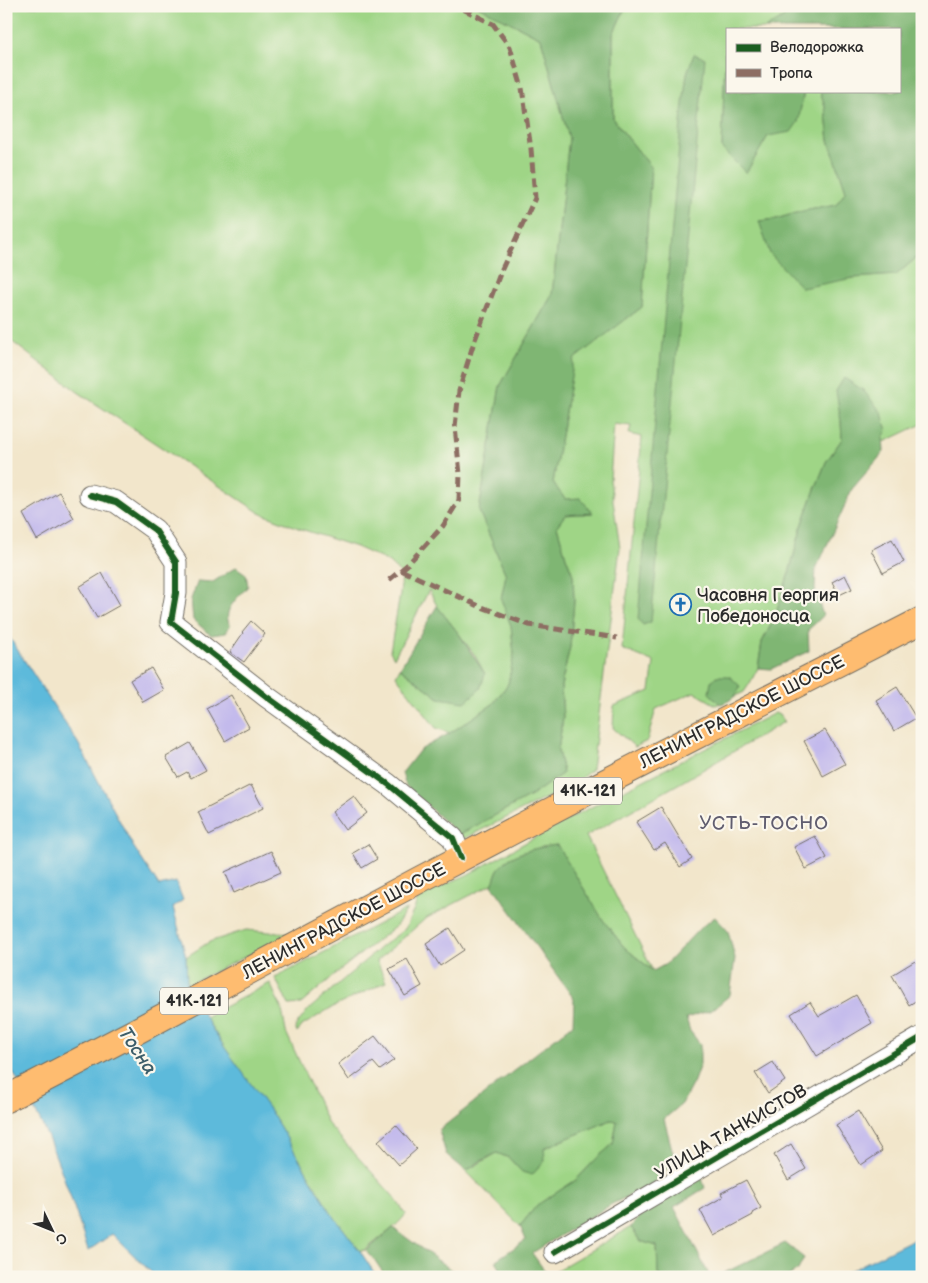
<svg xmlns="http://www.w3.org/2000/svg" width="928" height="1283" font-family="'Balsamiq Sans',sans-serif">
  <rect width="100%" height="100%" fill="#fbf7ec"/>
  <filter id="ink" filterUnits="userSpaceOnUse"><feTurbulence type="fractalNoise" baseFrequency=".02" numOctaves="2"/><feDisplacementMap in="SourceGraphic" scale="10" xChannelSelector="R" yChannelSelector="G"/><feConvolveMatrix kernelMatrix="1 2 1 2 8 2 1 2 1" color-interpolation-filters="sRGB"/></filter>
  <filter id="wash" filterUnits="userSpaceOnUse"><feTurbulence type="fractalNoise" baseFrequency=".0096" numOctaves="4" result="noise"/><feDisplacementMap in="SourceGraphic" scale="20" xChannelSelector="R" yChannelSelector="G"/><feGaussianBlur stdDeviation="1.12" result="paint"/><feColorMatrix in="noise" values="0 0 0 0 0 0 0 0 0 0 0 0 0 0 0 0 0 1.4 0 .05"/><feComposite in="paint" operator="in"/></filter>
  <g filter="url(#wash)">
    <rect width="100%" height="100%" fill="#f2e6cb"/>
    <g fill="#9fd586" stroke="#658058">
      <path d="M6,6h472l63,32 28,100 -17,157 -52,91 -21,125 27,64 -5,24 10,27 3,28 -6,30 -15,20 -43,29 -14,-5 -40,-52 4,-8 39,30 41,-9 5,-15 -11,-20 -15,-20 -22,-28 -8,-16 -35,68 -4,-7 10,-56 2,-20 -15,-14 -31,-14 -55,-18 -41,-16 -182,-121 -72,-55z"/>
      <path d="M626,6h163l-5,11 -19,12h-38v22l-2,2 -3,96 24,24 22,-37 30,-14 6,-31h16l5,15 4,34 17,51 -9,14 -34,6 -27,8 -17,2 94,57 43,-3 26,-22v171l-40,19 1,-6 -42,-16 1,18 -16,23 -12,30 -13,37 -12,44 -15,46 -12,23 -4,26 -8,15 -6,9 -28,13 -22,-13 -38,17 -9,32 -12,6 -22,-19 1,-22 36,-15 4,-29 -32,-13 20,-212 -13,-3 2,-8 -17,-2 -4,56 10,68 -28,221 -19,16 -112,55 -2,-5 75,-41 29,-21 -5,-23 5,-32 -2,-32 9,-39 4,-46 -1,-26 -7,-18 -9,-31 8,-12h19l8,-1 -27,-14 -12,-16 21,-125 68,-51 9,-140 -38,-48v-85z"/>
      <path d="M775,713l4,2 5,7 -104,61 -94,53 67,135 -29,-24 -21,-27 -46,-75c-18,2 -45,7 -57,22 -4,4 -5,13 -8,18v-1l-67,35 -48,42 9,21 -57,27 -27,17 -5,7 -2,-6 12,-16 75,-65 23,-17 10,-22 3,-11 49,-21 103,-57z"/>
      <path d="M407,909l-11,17 -52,41 -43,37 -12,1 -14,-27z"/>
      <path d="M246,930l46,4 -105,51 -1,-28 23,-15z"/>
      <path d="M270,983l12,27 4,22 42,92 66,73 12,17c-8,12 -29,26 -41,36l-5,1 -28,-37 -61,-102 -46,-64 -20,-31z"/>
      <path d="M611,1120l6,1 -4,23 -16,14 -21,22 -39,25 -17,21 -54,-55 31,-18 12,5 13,14 22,-24z"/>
      <path d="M631,1227l9,14 17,5 1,28 4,3h-113l-1,-2z"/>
    </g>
    <g fill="#7fb673" stroke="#55704f">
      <path d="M478,6h148l-13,28v85l38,48 -9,140 -68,52 -21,124 12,16 15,-1 13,15 -28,2 -8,11 9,31 7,18 1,26 -4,46 -9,39 2,32 -5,32 5,23 -29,21 -75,41 -53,-49 -4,-13 18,-23 30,-17 43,-29 15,-20 6,-30 -3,-28 -10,-27 5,-24 -27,-64 21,-125 52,-91 17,-157 -28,-100z"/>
      <path d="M789,6h133v247l-26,22 -43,3 -51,10 -32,-34 -11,-33 17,-2 27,-8 33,-6 10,-14 -17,-51 -4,-34 -5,-15h79v-62h-134l19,-12z"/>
      <path d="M727,51v40h77l-6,31 -7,10 -23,4 -22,37 -24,-24 3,-96z"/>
      <path d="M694,54l11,4 -54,564 -8,3 -5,-6 44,-507 5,-39z"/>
      <path d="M844,378l19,12 19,23 5,18 -4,6 1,15 -32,37 -32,72 -4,5 -1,23 8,27 -15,14 1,21 -38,18 -13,-1 4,-26 12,-23 15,-46 12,-44 13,-37 12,-30 16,-23 -1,-18 -5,-30z"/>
      <path d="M236,567l10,7 2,12c-9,11 -27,24 -18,39l-4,8 -15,2 -18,-15 -2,-21 7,-18 15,1z"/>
      <path d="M437,606l22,28 26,40 -5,15 -15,13 -26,-4 -39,-30z"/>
      <path d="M716,676h13l11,10c-2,10 -11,16 -20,18l-11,-11 2,-11z"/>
      <path d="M557,845l46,75 21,27 29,24 13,-7 34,-36 15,-11 13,14 7,27 -5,37 -18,15 -26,8 4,13 10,13v20l-6,17 -12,23 -18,15 10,38 -7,12 -14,15 -41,20 -80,49 17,24h-19l-4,-5 -14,5h-8l-8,-17 30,-20 -6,-14 17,-21 39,-25 21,-22 16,-14 4,-23 -6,-1 -67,28 1,13 -13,14 -10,-3 -13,-14 -12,-5 -18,9 -13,9 -20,-17 -7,-24 134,-106 1,-25 -82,-114c3,-5 4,-14 8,-18 12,-15 39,-20 57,-22z"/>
      <path d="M701,1175l4,13 -31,19 36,70h-48l-4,-2 -1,-29 -17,-5 -9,-14 10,-13z"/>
      <path d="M393,1228l68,49h-75l-12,-18 -8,-8z"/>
      <path d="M785,1243l19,15 -6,12 -11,7h-71z"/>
    </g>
    <g fill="#5dbadb" stroke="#447283">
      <path d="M6,632l72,111 55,103 26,40 17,-4 7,18 -10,7 13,50 1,28 24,42 14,21 46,64 61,102 28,37 17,26h-221l-44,-43 -24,17c-13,-43 -28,-88 -47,-129 -10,-19 -22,-38 -32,-57l-3,-2z"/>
      <path d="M922,1235v42h-85z"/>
    </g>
    <g id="blocks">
      <g fill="#c3baec">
        <path d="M59,492l15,26 -37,22 -14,-26z"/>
        <path d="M892,539l12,23 -21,11 -12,-23z"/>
        <path d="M102,573l18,32 -23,13 -18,-31z"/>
        <path d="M845,575l7,14 -13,6 -7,-13z"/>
        <path d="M251,621l14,13 -21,28 -14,-10 13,-19 -1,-1z"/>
        <path d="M151,668l13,22 -21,12 -13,-22z"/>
        <path d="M897,687l19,31 -22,13 -18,-31z"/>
        <path d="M231,695l18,32 -24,14 -18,-32z"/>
        <path d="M825,730l20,34 -22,12 -19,-35z"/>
        <path d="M190,743l16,27 -15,8 -4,-6 -9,5 -12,-20z"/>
        <path d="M251,785l12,23 -54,27 -11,-23z"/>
        <path d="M354,796l13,17 -22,17 -13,-18z"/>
        <path d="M661,807l31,52 -12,8 -15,-24 -11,7 -18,-28z"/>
        <path d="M815,836l12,22 -21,11 -12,-22z"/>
        <path d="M368,844l9,15 -15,9 -9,-15z"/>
        <path d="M271,851l10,21 -47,21 -9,-21z"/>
        <path d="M450,928l14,22 -24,16 -14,-22z"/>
        <path d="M407,959l15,27 -17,10 -16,-27z"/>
        <path d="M915,961l7,11v25l-13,8 -17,-30z"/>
        <path d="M856,995l16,28 -55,33 -26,-42 19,-12 9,14z"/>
        <path d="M375,1036l19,24 -14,10 -7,-8 -24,18 -11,-16z"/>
        <path d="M773,1062l12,19 -17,12 -13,-20z"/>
        <path d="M858,1111l24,40 -21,14 -25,-40z"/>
        <path d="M396,1125l21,24 -18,16 -21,-24z"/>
        <path d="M791,1144l15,25 -18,11 -14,-25z"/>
        <path d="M746,1180l15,28 -9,5 1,2 -39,21 -14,-26 23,-13 -2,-4z"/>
      </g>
    </g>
  </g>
  <g filter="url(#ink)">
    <use href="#blocks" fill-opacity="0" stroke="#716c63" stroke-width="1"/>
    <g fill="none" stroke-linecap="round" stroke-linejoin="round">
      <defs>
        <g id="minor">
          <path d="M90,495l26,7 39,28 21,32v31l-5,29 96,75 121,87 65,54 8,20"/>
          <path d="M555,1252l367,-215"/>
        </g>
        <path id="major" d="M6,1099l125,-65 288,-154 183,-96 320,-164"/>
      </defs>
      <use href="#minor" stroke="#716c63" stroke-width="23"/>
      <use href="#major" stroke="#716c63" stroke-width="28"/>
      <use href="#minor" stroke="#fff" stroke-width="21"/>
      <use href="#major" stroke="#febc70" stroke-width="26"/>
      <g stroke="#8d6e63" stroke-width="5" stroke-dasharray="10 5" stroke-linecap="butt">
        <path d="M401,570l78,36 50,19 88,13"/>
        <path d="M389,580l18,-15 36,-39 16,-26 1,-26 -5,-47 4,-36 14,-46 28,-74 34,-73 -4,-49 -9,-61 -12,-41 -17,-23 -36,-18"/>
      </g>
      <defs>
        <g id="cycleway">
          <path d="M90,495l26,7 39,28 21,32v31l-5,29 96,75 121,87 65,54 8,20"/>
          <path d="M555,1252l367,-215"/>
        </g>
      </defs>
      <use href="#cycleway" stroke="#fbf7ec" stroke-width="9"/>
      <use href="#cycleway" stroke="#1b5e20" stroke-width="6"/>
    </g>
  </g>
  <defs>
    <symbol id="church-ring" viewBox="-11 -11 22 22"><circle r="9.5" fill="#fbf7ec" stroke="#1f6fb2" stroke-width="1.5"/><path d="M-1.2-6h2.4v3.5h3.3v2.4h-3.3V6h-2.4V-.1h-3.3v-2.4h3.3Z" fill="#1f6fb2"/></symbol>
  </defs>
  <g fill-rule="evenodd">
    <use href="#church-ring" x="668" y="592" width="25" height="25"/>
  </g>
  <g text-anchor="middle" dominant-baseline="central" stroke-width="4.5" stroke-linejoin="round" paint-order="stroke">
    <g fill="#fbf7ec" stroke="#696865" stroke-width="1">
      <rect x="554" y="777.5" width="68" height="27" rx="4"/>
      <rect x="160" y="987.5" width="68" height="27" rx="4"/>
    </g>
    <g font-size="16" font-weight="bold" fill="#2b2b2b">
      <text x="588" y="791">41К-121</text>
      <text x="194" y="1001">41К-121</text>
    </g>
    <g font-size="18" fill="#2b2b2b" stroke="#fbf7ec" text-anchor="start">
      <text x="697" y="595">Часовня Георгия<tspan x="697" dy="21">Победоносца</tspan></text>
    </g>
    <g font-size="18" fill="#2b2b2b" stroke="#fbf7ec">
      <text transform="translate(742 712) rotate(-27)">ЛЕНИНГРАДСКОЕ ШОССЕ</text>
      <text transform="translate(344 921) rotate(-28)">ЛЕНИНГРАДСКОЕ ШОССЕ</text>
      <text transform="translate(731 1132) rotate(-30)">УЛИЦА ТАНКИСТОВ</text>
    </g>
    <g font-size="19" letter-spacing="1" fill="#605d6f" stroke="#fbf7ec">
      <text x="764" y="823">УСТЬ-ТОСНО</text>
    </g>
    <g font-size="19" font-style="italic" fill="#3c5d69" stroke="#fbf7ec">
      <text transform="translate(137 1051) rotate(56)">Тосна</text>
    </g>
  </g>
  <rect width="928" height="1283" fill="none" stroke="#fbf7ec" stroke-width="25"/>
  <rect x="726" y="28" width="175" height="65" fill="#fbf7ec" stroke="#a8a59f"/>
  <rect x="736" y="44" width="25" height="8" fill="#1b5e20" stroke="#a8a59f"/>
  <text x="770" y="52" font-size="15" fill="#2b2b2b">Велодорожка</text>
  <rect x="736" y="69" width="25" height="8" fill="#8d6e63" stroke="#a8a59f"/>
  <text x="770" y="78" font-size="15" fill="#2b2b2b">Тропа</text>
  <g transform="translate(52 1230) rotate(133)" stroke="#fbf7ec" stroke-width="4" paint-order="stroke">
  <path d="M0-4L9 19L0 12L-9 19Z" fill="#2b2b2b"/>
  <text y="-8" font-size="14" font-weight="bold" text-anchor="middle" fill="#2b2b2b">С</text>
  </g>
</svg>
